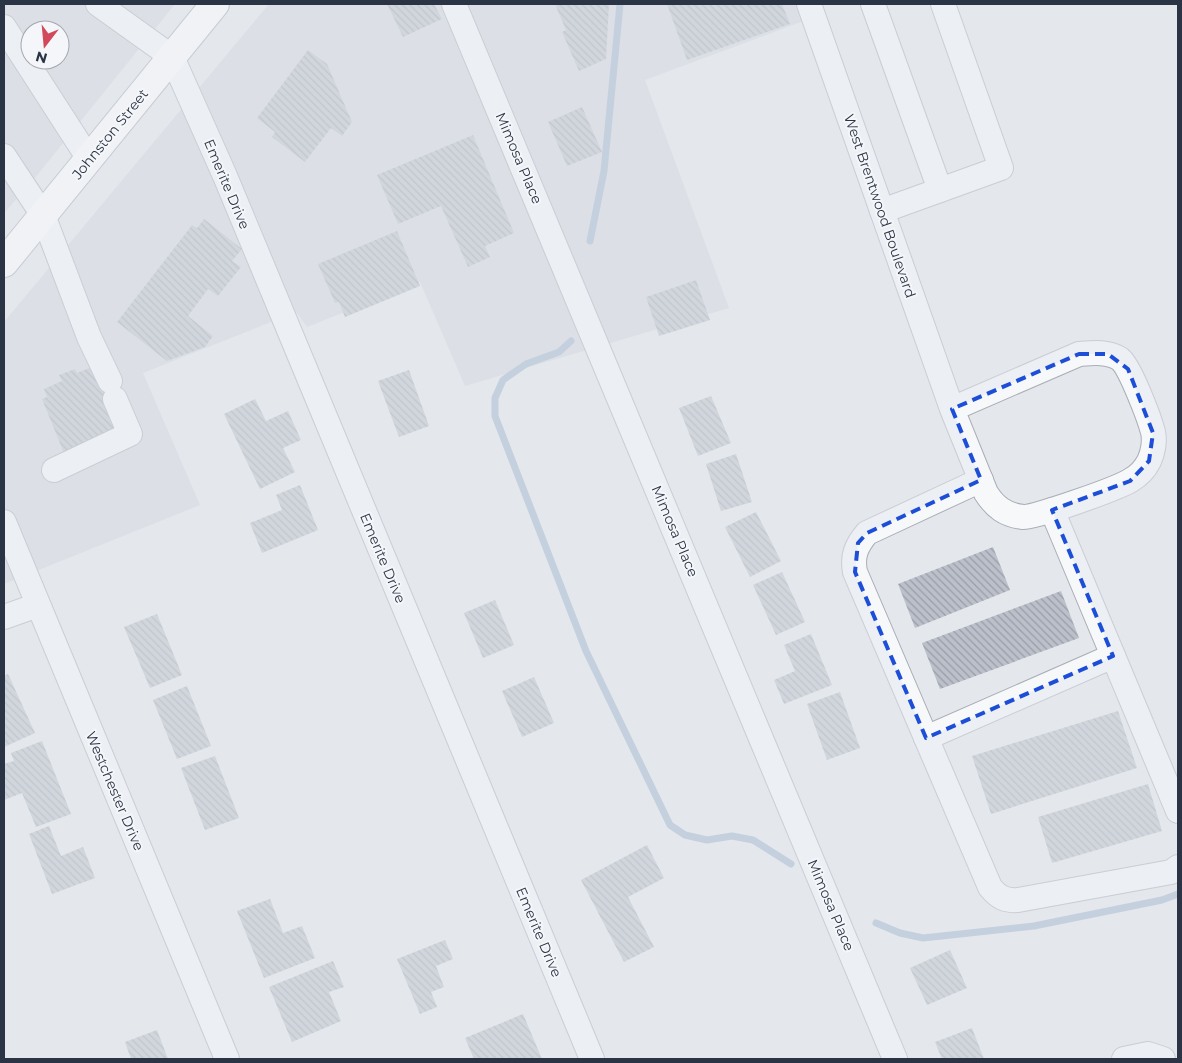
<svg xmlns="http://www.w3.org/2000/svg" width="1182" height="1063" font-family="Montserrat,sans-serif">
  <defs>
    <pattern id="building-back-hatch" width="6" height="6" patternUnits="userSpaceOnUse" patternTransform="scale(1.25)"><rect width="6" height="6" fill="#bbc0ca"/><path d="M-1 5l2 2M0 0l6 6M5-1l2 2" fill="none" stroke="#989da6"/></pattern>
  </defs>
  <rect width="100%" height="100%" fill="#e4e7ec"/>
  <g fill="#d2d6de" fill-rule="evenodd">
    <path d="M4,4h171l-145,180 -26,29zM30,30h30v30h-30z"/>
    <path d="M269,4h540l5,13 -169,63 84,228 -264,78 -45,-104 -113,45 -11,-15 -153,61 57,132 -196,79v-262z"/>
  </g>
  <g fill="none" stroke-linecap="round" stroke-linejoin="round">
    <g stroke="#9fb4cc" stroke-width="7">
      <path d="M590,241l14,-70 16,-167"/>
      <path d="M571,341l-12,11 -33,12 -23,16 -8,18v18l91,235 84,174 15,10 22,5 25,-4 21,4 38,24"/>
      <path d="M876,923l24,10 23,5 111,-12 128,-26 16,-6"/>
    </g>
  </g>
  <g fill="url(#building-back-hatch)">
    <path d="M387,4h47l8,15 -39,18z"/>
    <path d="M555,4h54l-3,55 -27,12 -17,-39 4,-2z"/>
    <path d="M667,4h115l8,20 -103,36z"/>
    <path d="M308,50l19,14 25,58 -10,14 -11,-8 -26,34 -33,-25 3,-5 -18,-14z"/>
    <path d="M582,107l20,45 -35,14 -19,-44z"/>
    <path d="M473,135l41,98 -29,13 5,11 -22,10 -27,-61 -43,18 -21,-49z"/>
    <path d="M204,219l38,30 -10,12 9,6 -23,29 -10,-7 -20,27 25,20 -8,11 -38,14 -50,-39 75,-97 5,3z"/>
    <path d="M397,231l23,55 -75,31 -6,-15 -4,1 -17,-39z"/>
    <path d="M696,280l14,40 -51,16 -13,-39z"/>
    <path d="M92,367l25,11 7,18 -2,32 -56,30 -24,-59 5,-2 -3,-8 18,-8 -3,-6 16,-6 2,4z"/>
    <path d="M409,370l20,56 -30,11 -21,-56z"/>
    <path d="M711,396l20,47 -33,13 -19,-48z"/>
    <path d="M255,399l11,22 22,-10 13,29 -18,8 12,24 -35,17 -36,-75z"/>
    <path d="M736,454l16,48 -31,9 -15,-47z"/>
    <path d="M300,485l18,45 -56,23 -12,-30 32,-13 -6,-15z"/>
    <path d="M756,512l25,49 -31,16 -25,-50z"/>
    <path d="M993,547l17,43 -95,38 -17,-44z"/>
    <path d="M782,572l23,50 -29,13 -23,-50z"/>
    <path d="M1061,591l18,47 -139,51 -18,-46z"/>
    <path d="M495,600l19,45 -31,13 -19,-45z"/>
    <path d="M157,614l25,61 -32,13 -26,-61z"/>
    <path d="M811,634l21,51 -48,19 -10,-24 21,-9 -11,-26z"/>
    <path d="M8,674l27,59 -31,14v-71z"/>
    <path d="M534,677l20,46 -32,14 -20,-46z"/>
    <path d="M187,686l24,60 -34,13 -24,-59z"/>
    <path d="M840,692l20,56 -33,12 -20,-56z"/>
    <path d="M1118,711l19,57 -146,46 -19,-58z"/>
    <path d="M42,741l29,73 -35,13 -14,-34 -18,7v-36l10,-3 -3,-8z"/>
    <path d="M215,756l24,62 -34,12 -24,-62z"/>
    <path d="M1148,784l14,47 -110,32 -14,-46z"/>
    <path d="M49,826l12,30 22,-9 12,31 -43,16 -23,-60z"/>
    <path d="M647,845l17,33 -36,19 26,50 -30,15 -43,-82z"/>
    <path d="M270,899l13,34 19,-7 13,32 -51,20 -27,-67z"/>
    <path d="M445,940l8,19 -17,7 8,21 -13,5 6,15 -17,7 -23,-55z"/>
    <path d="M950,950l17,38 -40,17 -17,-37z"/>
    <path d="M333,961l11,26 -15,5 12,29 -49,21 -23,-55z"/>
    <path d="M523,1014l19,45h-68l-9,-21z"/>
    <path d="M972,1028l12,31h-42l-7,-17z"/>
    <path d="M157,1030l11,29h-37l-6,-17z"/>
  </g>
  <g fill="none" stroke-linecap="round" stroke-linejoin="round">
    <defs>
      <g id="minor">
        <path d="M98,4l74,53 53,119 367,883"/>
        <path d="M454,4l441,1055"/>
        <path d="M809,4l143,405 34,84c9,14 19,22 37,24 11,1 96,-29 108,-37 7,-4 14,-11 18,-19 4,-8 6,-20 4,-29 -4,-15 -23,-65 -33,-73 -12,-8 -28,-6 -41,-5l-127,55"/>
        <path d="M873,4l67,186"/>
        <path d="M4,27l85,132"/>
        <path d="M4,156l39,59 46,122 21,44"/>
        <path d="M882,211l119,-43 -58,-164"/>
        <path d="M54,470l76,-36 -15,-35"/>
        <path d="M981,480l-114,53c-11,13 -15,23 -12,39l135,315c8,10 15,14 28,13l153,-28 7,-5"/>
        <path d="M1052,510l126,301"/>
        <path d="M4,522l223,537"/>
        <path d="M4,617l34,-12"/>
        <path d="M926,738l187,-82"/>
        <path d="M1124,1059l24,-5 15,5"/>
      </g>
      <path id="major" d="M4,263l211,-259"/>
    </defs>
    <use href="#minor" stroke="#a9aeb7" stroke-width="26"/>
    <use href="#major" stroke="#a3abb8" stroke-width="30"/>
    <use href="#minor" stroke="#f7f8fa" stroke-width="24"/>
    <use href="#major" stroke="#fff" stroke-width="28"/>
  </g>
  <path d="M0 0H1182V1063H0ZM1079,354h29l20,15 25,64 -4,28 -19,20 -78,29 61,146 -187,82 -71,-166 3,-29 9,-10 114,-53 -29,-71z" fill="#e4e7ec" fill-opacity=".55" fill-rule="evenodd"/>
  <path fill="none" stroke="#1d4ed8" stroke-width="4" stroke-dasharray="10 6" stroke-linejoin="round" d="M1079,354h29l20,15 25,64 -4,28 -19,20 -78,29 61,146 -187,82 -71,-166 3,-29 9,-10 114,-53 -29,-71z"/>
  <g text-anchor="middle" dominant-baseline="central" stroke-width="4" stroke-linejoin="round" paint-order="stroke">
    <g font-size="14" fill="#2b3445" stroke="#f4f6f9">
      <text transform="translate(110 134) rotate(-51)">Johnston Street</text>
      <text transform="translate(519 158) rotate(67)">Mimosa Place</text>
      <text transform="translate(227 184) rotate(67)">Emerite Drive</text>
      <text transform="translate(880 206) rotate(71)">West Brentwood Boulevard</text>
      <text transform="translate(675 531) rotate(67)">Mimosa Place</text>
      <text transform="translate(383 558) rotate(67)">Emerite Drive</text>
      <text transform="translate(115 791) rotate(67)">Westchester Drive</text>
      <text transform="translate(831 905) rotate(67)">Mimosa Place</text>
      <text transform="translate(539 932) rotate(67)">Emerite Drive</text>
    </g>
  </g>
  <rect width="1182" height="1063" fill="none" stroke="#2b3445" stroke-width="10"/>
  <g transform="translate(45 45) rotate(196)"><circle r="24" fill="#f4f6f9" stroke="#a4a8b1"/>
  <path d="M0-4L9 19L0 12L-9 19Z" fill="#d1495b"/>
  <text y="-8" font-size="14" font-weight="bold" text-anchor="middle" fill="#2b3445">N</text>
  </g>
</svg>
